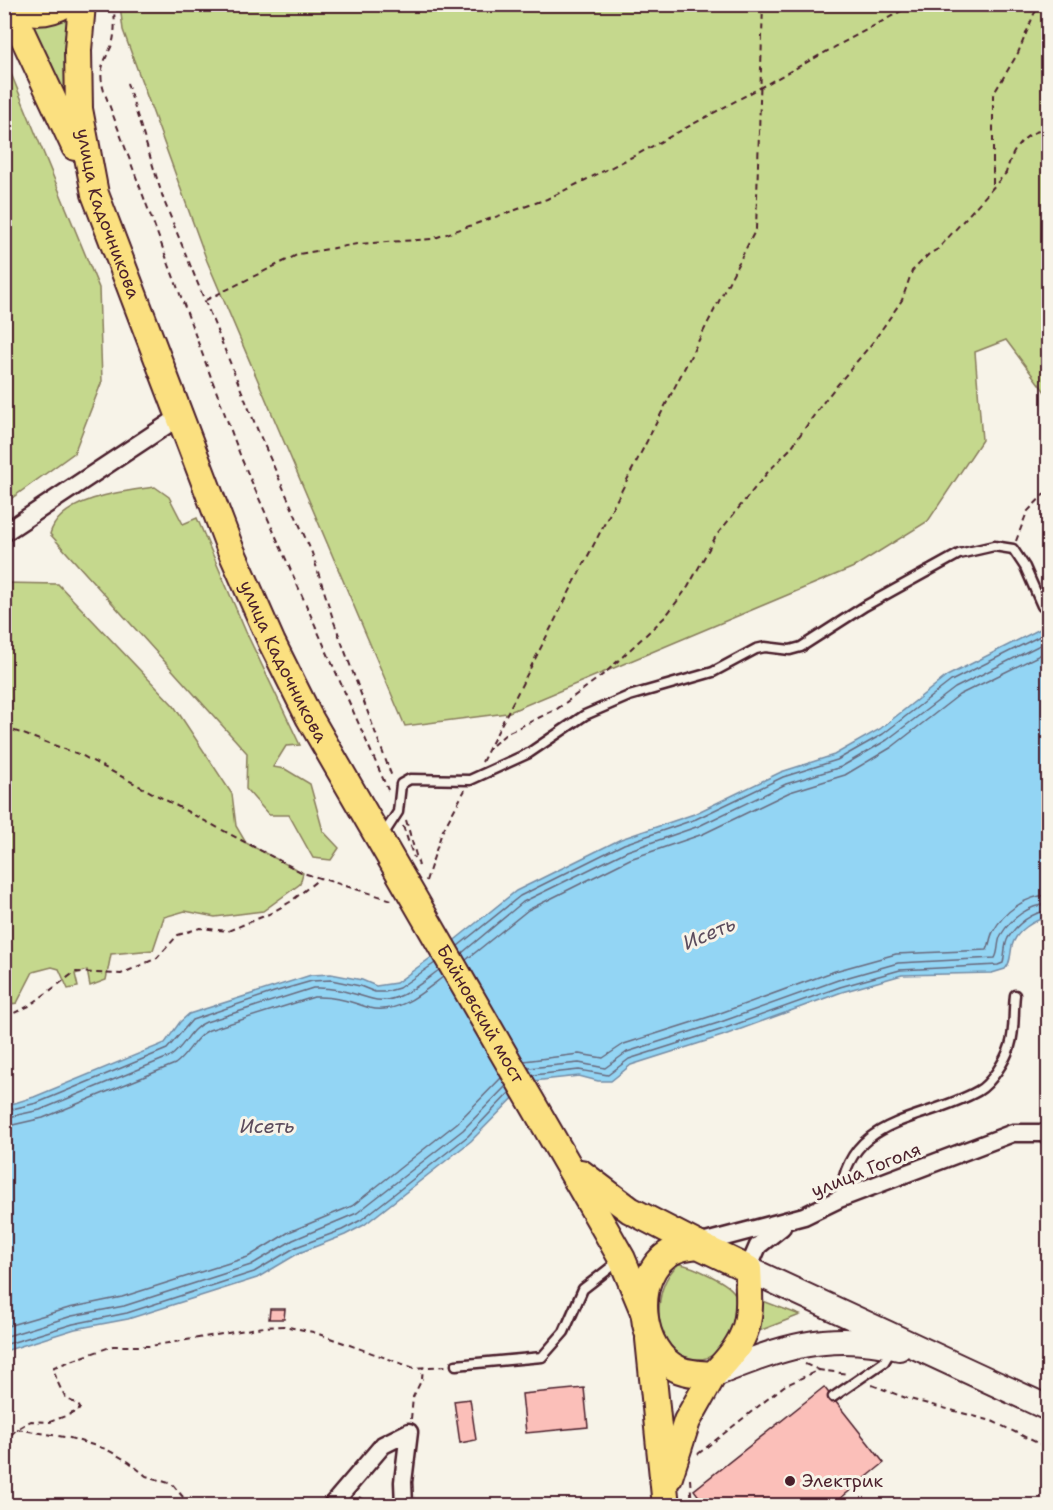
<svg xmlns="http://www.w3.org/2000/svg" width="1053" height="1510" font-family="'Shantell Sans',sans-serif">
  <rect width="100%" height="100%" fill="#f7f3e8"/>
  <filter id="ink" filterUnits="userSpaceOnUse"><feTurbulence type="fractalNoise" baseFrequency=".0167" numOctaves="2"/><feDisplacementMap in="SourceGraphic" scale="12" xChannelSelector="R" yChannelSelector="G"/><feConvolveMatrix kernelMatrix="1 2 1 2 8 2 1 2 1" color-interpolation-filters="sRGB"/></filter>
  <g filter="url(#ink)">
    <g fill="#c5d88d" stroke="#887c5c" stroke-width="1.5">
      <path d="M120,5h928v391l-42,-56 -31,12 7,88 -54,81 -74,46 -347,146 -102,13 -198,-465 -84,-231z"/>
      <path d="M70,15l-4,85 -16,-40 -21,-39z"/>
      <path d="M5,59l94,229 3,93 -28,72 -69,50z"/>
      <path d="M155,487l14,10 14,27 14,-6 49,114 54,113 -14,1 -13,21 12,2 25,15 13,47 16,17 -8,12 -18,-2 -24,-43h-20l-23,-26 1,-36 -197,-219c10,-36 72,-43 105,-47z"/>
      <path d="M4,583l54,1 116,122 58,88 4,32 10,17 57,30 -3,11 -37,27 -48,6 -30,-6 -21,6 -11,33 -42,4 -5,26 -16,6 -3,-16 -12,4 3,13 -10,2 -9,-20 -7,-2 -19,5 -16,31 -12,2z"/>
      <path d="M679,1264c12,1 51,19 56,30 2,8 1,16 0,23 -10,67 -85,49 -75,-17 2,-13 8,-27 19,-36z"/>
      <path d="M763,1301l37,14 -41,16z"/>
    </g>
    <path fill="#93d5f4" stroke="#768ca4" stroke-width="1.5" d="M1048,625v292c-14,3 -32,14 -36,29 -2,9 -1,17 -7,23l-13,4 -90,2 -60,17 -120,44 -91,29 -20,16h-13l-19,-5 -46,5 -8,5 -54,55 -107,84 -19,10 -46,18 -42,25 -129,41 -53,10 -70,22v-245l29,-9 131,-54 15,-21 9,-8 122,-39 20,-1 31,6 14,6 20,-3 55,-40 65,-52 105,-52 73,-25 87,-42 53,-17 46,-26 67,-53z"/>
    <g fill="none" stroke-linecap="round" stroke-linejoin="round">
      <g stroke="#67687b" stroke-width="1.5">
        <path d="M458,946l62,-50 104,-52 72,-25 87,-42 54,-17 46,-26 68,-53 97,-49"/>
        <path d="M462,953l61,-51 104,-51 72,-25 87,-42 55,-17 46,-27 68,-52 93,-47"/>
        <path d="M466,960l62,-50 102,-51 73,-25 87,-42 55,-17 47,-28 67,-52 89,-44"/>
        <path d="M524,1061l55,-7 24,4 21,-14 91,-29 120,-44 61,-17 91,-4c3,-6 3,-13 6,-18 11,-21 33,-36 55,-37"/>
        <path d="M529,1068l50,-5 26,5 22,-16 91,-29 120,-43 60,-17 97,-5c4,-6 2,-16 6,-23 10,-17 28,-30 47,-31"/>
        <path d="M533,1075l46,-5 29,5 21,-16 91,-29 120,-43 60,-17 98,-5 5,-2c2,-8 1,-18 5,-25 9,-14 24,-26 40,-27"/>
        <path d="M4,1111l33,-8 130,-54 25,-29 82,-28 38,-11 19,-1 29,6 15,6h10l14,-4 36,-25"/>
        <path d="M4,1118l36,-8 131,-54c15,-11 18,-27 35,-34l107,-34c22,-1 38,5 59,11 25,7 49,-16 67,-29"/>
        <path d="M4,1127l39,-9 132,-54c14,-10 19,-27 34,-34l105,-33c21,-1 37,5 56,11 28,7 53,-16 73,-31"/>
        <path d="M4,1327l65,-19 53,-11 126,-40 41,-25 63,-26 105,-83 44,-45"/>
        <path d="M4,1337l68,-21 52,-10 127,-41 42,-25 64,-27 106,-83 43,-44"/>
        <path d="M4,1345l69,-21 54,-11 127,-41 42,-25 46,-17 19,-10 107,-84 42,-44"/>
      </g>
    </g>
    <g fill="#fbbfb9" stroke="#4a1f2b" stroke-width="1.5">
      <path d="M270,1309h15l-1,10h-15z"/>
      <path d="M824,1387l60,76 -53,43h-125l-12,-16z"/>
      <path d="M584,1388l4,39 -62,6 -4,-39z"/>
      <path d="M470,1399l6,41 -16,3 -6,-42z"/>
    </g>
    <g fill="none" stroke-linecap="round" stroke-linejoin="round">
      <defs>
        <g id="lane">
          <path d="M383,835l15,-23 3,-28 9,-5 60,1 59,-27 56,-38 44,-19 84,-24 43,-23 9,-2 25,3 11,-3 64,-41 94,-52 35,-8 19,3 12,18 17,39"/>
          <path d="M840,1198c7,-83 81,-75 138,-107 13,-7 28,-32 32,-45 5,-15 3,-35 5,-51"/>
          <path d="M456,1365l86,-8 22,-25 19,-43 36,-28"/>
          <path d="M833,1397l51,-35 8,-13"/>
        </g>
        <g id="street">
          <path d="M4,533l175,-116"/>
          <path d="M698,1244l106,-28 35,-17 174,-66h35"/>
          <path d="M748,1269l10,-23 24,-19"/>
          <path d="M331,1506l52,-61 26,-13 -6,50 1,24"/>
        </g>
        <g id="secondary">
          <path d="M748,1269l300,139"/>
          <path d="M713,1375c66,-26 113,-45 186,-27"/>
        </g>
        <g id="primary">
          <path d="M8,4l67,143"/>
          <path d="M11,4c17,11 37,10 54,0"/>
          <path id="s1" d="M82,4l-4,46 1,59 16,85 135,354 42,95 37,74 296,512 17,30 22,53"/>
          <path d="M581,1173l49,37 68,35"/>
          <path d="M698,1245l50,24c3,53 3,67 -35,106 -11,-1 -23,-1 -33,-5 -42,-17 -50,-95 -9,-118 8,-5 17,-6 27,-7z"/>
          <path d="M649,1339l17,167"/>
          <path d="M669,1477l18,-56 26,-46"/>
        </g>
      </defs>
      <use href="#lane" stroke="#4a1f2b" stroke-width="13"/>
      <use href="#street" stroke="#4a1f2b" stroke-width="21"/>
      <use href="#secondary" stroke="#4a1f2b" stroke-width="28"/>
      <use href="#primary" stroke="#4a1f2b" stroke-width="30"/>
      <g stroke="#4a1f2b" stroke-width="2" stroke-dasharray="6 4.5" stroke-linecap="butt">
        <path d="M113,4c2,11 3,32 -2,43 -8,17 -13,24 -7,44l138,369 146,330"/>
        <path d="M127,83l37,118 94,230 54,122 22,69 58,155"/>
        <path d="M993,184v-89l25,-42 16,-39 7,-10"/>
        <path d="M206,300l93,-46 58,-10 75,-5 115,-40 91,-45 276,-150"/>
        <path d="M1016,541l11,-29 21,-22"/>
        <path d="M4,727l77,28 222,118 89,27"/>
        <path d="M493,745l14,-12 50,-24 48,-36 60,-56 23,-30 28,-51 51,-63 23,-24 35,-49 48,-58 29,-42 10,-29 17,-17 9,-5 68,-76c6,-23 17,-41 42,-44"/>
        <path d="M482,762l274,-533 7,-225"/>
        <path d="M406,820l13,46"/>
        <path d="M403,826l11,32"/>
        <path d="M426,881l16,-49 23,-42"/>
        <path d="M4,1013h10l15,-7 46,-34 46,2 36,-16 21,-23 22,-7 28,3 41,-17 21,-12 29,-23"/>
        <path d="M805,1364l14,6"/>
        <path d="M872,1385l34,13 86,23 56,27"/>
        <path d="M411,1419l2,-22 9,-18 1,-12"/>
        <path d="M17,1429l53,9 36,11 23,13 17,14 26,8 11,13 23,9"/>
        <path d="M4,1442l13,-13 14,-8 19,1 28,-11 2,-3c-3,-6 -7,-5 -12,-9 -7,-7 -14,-23 -14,-32l59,-21h37l114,-19 20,-1 29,6 101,36 33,-2"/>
        <path d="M698,1454l86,-68 35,-16 29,4"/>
        <path d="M690,1479l2,27"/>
        <path d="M359,1497l12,9"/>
      </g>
      <use href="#lane" stroke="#f7f3e8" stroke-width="8"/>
      <use href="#street" stroke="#f7f3e8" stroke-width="16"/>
      <use href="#secondary" stroke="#f7f3e8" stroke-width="24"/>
      <use href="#primary" stroke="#fbe080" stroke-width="26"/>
    </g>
  </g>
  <circle fill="#4a1f2b" stroke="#f7f3e8" stroke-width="2" cx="790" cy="1481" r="6"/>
  <g text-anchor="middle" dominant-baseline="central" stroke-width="6" stroke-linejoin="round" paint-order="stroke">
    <g font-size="18" fill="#4a1f2b" stroke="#f7f3e8">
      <text stroke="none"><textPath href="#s1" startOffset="214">улица Кадочникова</textPath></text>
      <text stroke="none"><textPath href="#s1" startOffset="696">улица Кадочникова</textPath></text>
      <text stroke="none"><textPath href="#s1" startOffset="1100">Байновский мост</textPath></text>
      <text transform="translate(866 1170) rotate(-22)">улица Гоголя</text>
    </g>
    <g font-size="18" fill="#4a1f2b" stroke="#f7f3e8" text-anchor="start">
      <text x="802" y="1481">Электрик</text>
    </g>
    <g font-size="20" font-style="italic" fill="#5c4c5d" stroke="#f7f3e8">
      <text transform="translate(709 933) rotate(-23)">Исеть</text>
      <text x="267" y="1126">Исеть</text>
    </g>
  </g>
  <rect width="1053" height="1510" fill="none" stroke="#f7f3e8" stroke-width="24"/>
  <rect x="12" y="12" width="1029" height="1486" fill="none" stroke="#4a1f2b" stroke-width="2" filter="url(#ink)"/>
</svg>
